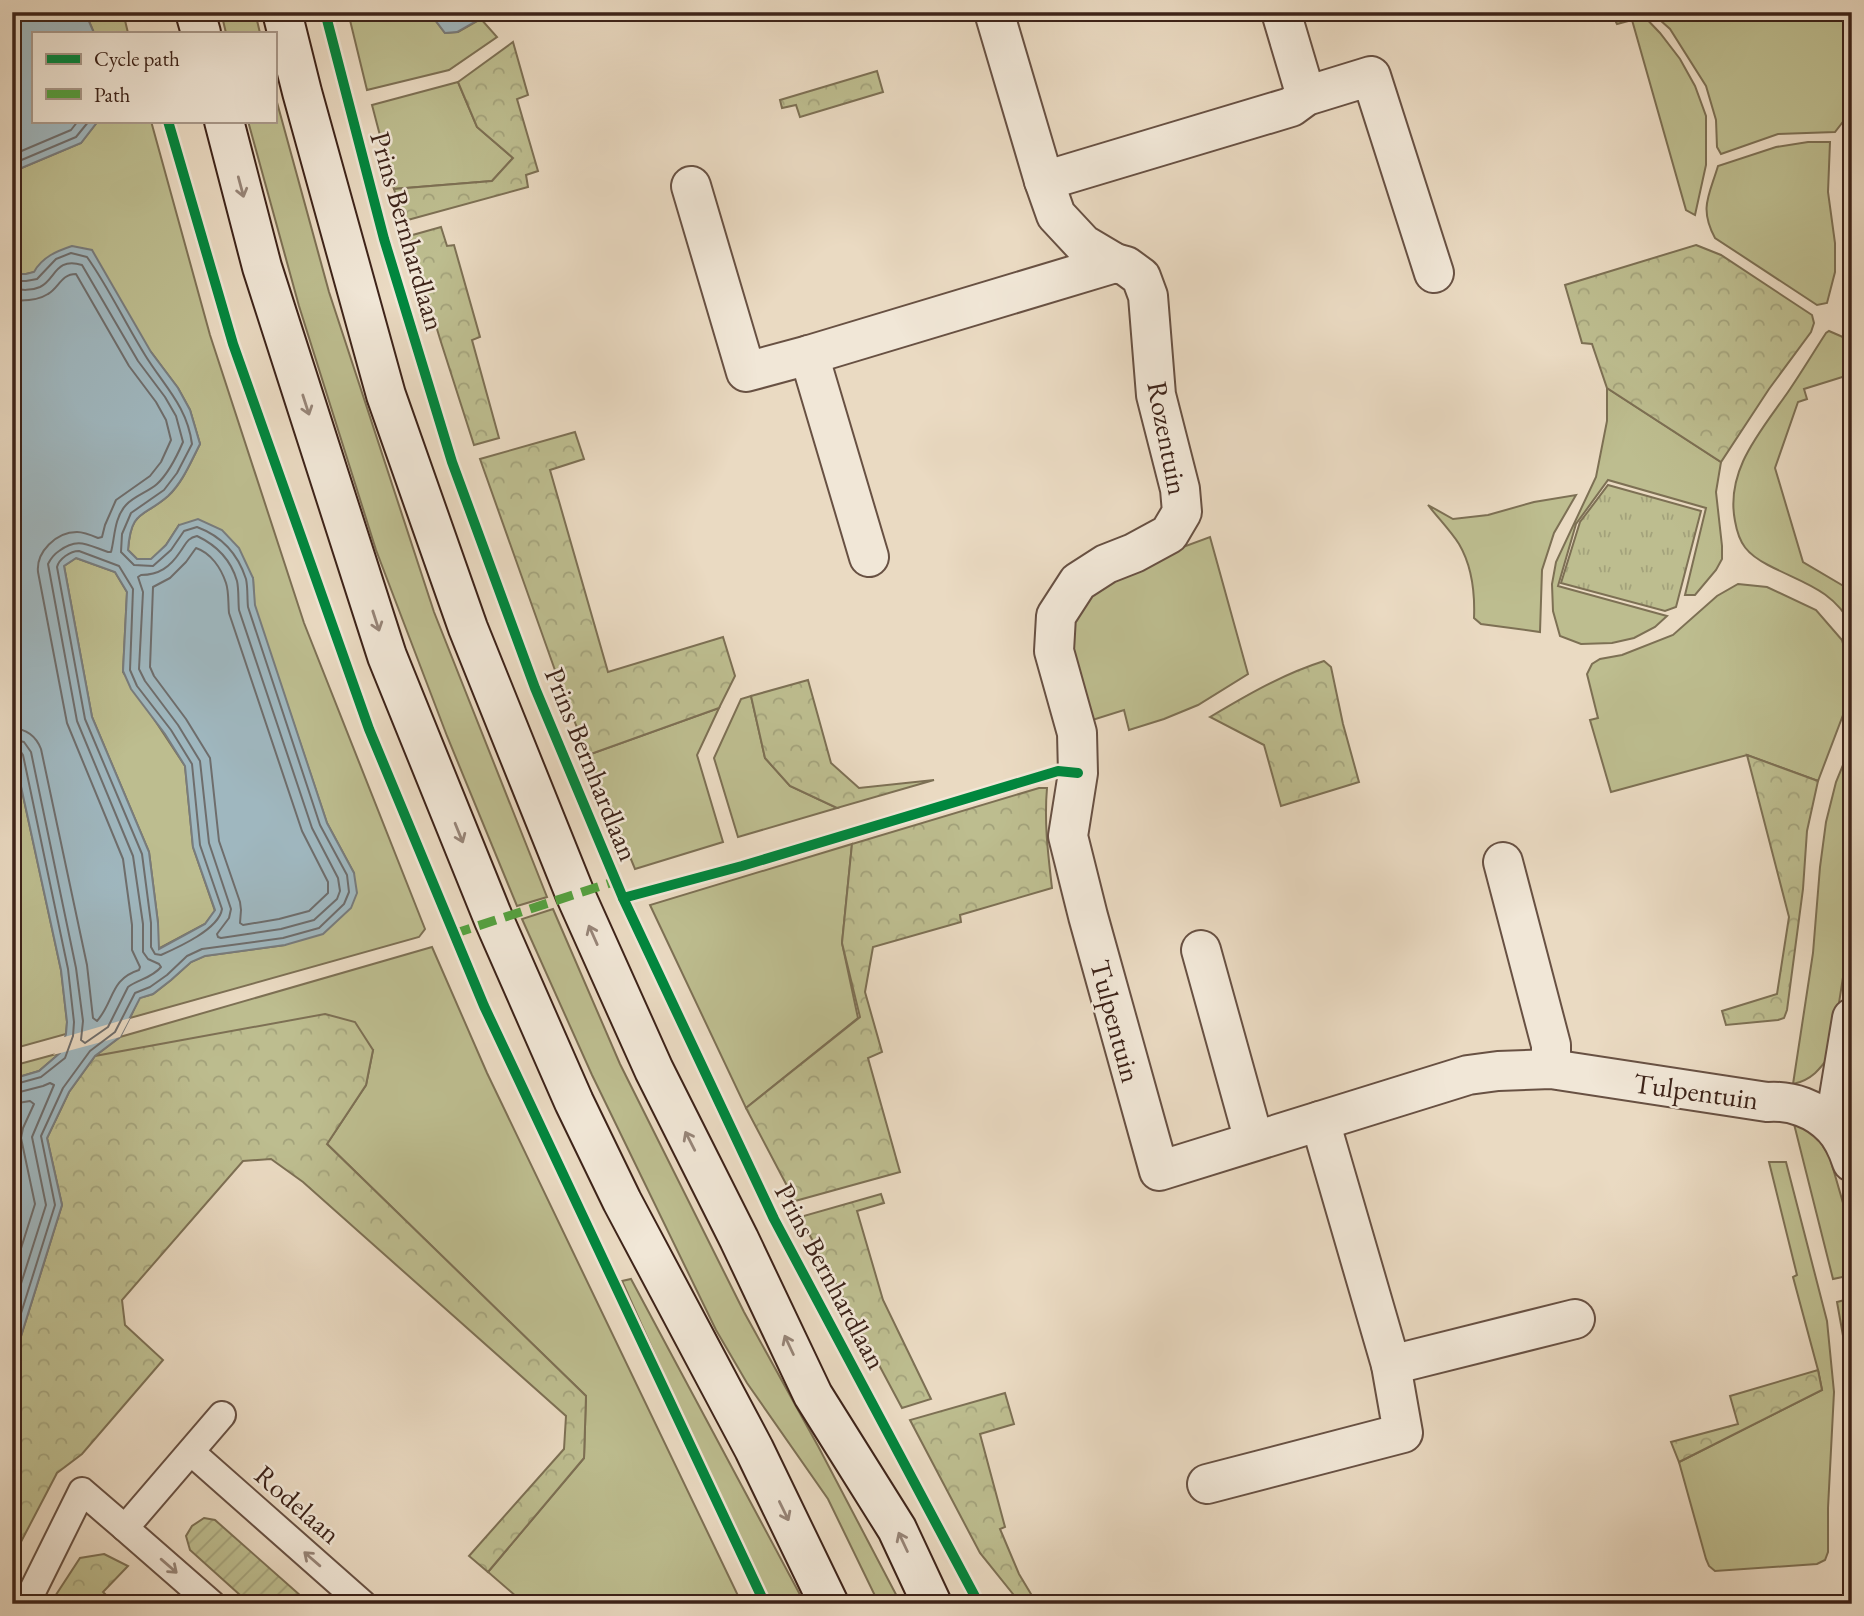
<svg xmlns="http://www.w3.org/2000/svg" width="1864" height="1616" font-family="'EB Garamond',serif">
  <defs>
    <pattern id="forest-crowns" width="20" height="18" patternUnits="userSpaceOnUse" patternTransform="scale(1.75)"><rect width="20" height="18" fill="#bdbd8f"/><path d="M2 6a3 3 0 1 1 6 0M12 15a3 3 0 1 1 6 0" fill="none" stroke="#a3a27b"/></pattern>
    <pattern id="park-tufts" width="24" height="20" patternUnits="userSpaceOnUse" patternTransform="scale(1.75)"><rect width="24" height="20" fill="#bdbd8f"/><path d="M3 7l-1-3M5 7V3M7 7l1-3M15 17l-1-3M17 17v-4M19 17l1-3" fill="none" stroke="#a3a27b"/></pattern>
    <pattern id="garden-furrows" width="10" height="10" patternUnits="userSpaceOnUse" patternTransform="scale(1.75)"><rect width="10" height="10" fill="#bdbd8f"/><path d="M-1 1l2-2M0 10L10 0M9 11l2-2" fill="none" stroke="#a3a27b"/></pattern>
  </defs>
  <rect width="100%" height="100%" fill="#eadac2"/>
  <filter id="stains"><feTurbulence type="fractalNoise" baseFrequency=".00286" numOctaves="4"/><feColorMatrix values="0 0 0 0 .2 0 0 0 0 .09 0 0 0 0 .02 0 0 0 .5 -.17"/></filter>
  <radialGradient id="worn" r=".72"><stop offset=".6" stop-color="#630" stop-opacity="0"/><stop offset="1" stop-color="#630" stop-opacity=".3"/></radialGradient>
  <g fill="#bdbd8f" stroke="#7d7054" stroke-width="2">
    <path d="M85,12h38l5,21h-34z"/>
    <path d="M221,12h34l5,21h-34z"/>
    <path d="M348,12h81l16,21 13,-1 23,-13 16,18 -48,33 -82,20z"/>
    <path d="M1611,12h29l20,21 20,26 15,27 11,30v49l-11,50 -9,-5 -54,-190 -15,4z"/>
    <path d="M1651,12h201v98l-17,22 -57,2 -57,20 -4,-7 -1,-27 -10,-34 -36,-57z"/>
    <path d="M458,82l19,45 36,31 -21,23 -98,8 -22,-84z"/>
    <path d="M275,95l54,197 105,320 113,285 -30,9 -70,-170 -71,-186 -77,-244 -51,-185h27z"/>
    <path d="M98,121h53l59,214 94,288 121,306 -6,8 -289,81 9,-20 14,-4 18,-14 20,-18 13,-6 81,-11 69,-72 -27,-50 -73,-218 -1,-27 -74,-53 -13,20 -15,15 -14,-1 -9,-9c3,-41 15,-32 40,-54 15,-14 23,-35 32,-52l-10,-34 -12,-22 -27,-36 -117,-80 -8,2h-14v-102l69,-29z"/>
    <path d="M1852,137v39l-8,2 3,-30z"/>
    <path d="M1808,142h22l-2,50 7,51v29l-8,31 -10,2 -102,-67c-16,-30 -6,-42 3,-72l58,-19z"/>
    <path d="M1829,331l23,10v33l-48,15 3,10 -9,3 -23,66 28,94 49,29v35c-19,-37 -50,-43 -84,-61 -21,-11 -29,-21 -33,-44 -10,-51 26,-90 53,-129 13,-19 25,-39 38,-59z"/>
    <path d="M1607,388l114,74 -5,30 6,54v13l-6,11 -21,25h-10l21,-87 -98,-28 -32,44 -18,62 109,30 -12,11 -21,11 -22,5 -31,1 -21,-8 -7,-25 -1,-27 4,-22 40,-85 11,-56z"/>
    <path d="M1576,495l-22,38 -12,37 -2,62 -59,-8 -7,-6c1,-25 -2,-52 -15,-74 -9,-14 -21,-26 -31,-39l25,14 35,-4 46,-13z"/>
    <path d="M1210,537l38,137 -50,31 -34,14 -35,11 -5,-20 -38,12 -18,-67 3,-44 16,-19 50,-28z"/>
    <path d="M76,558l39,14 12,20 -4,80 62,94 8,81 22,64 -10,13 -47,25v-26l-9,-71 -57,-135 -28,-151z"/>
    <path d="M1738,584l29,3 49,23 26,30 8,28 -7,47 -25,66 -71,-26 -136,37 -21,-72 8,-2 -11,-44 5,-10 8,-5 22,-4 51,-20 44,-39z"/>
    <path d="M751,696l14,62 25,28 47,22 -99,29 -24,-79 27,-59z"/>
    <path d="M719,708l-22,47 26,87 -88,27 -47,-114z"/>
    <path d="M1852,743v177l-21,134c-11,15 -19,26 -38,30l20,-131 7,-86 6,-45 10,-40z"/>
    <path d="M12,745l49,225 6,52 -1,12 -54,15z"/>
    <path d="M852,844l-10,99 16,75 -112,90 -96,-203z"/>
    <path d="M553,909l67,155 124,248 74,134 83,158h-22l-51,-105 -81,-116 -31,-53 -124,-255 -70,-156z"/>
    <path d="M432,947l55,126 255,531h-217l-37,-32 96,-114 2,-62 -259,-252 39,-59 7,-35 -278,6 25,-19z"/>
    <path d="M60,1053l-21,18 -27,8v-13z"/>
    <path d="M1794,1124l15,6 12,13 9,15 22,76v41l-19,4z"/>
    <path d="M1769,1162h17l41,159 7,71 -6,116v44l-3,8 -8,4 -102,7 -6,-5 -3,-7 -27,-97 143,-72 -4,-20 -25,-93 4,-2z"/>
    <path d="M631,1279l174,325h-33l-54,-108 -96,-215z"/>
    <path d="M1852,1298v258l-3,-1 -5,-9v-48l4,-52v-59l-3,-40 -8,-45z"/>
  </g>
  <g fill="url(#forest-crowns)" stroke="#7d7054" stroke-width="2">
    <path d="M513,42l15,53 -11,4 21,72 -12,4 2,12 -124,34 -10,-32 98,-8 21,-23 -36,-31 -19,-45z"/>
    <path d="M877,71l6,21 -83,25 -4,-12 -14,3 -2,-8z"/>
    <path d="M441,227l6,19 7,-1 26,92 -8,3 27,98 -25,7 -34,-106 -31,-103z"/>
    <path d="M1696,245l25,10 91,60 2,8 -3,9 -42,57 -48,73 -114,-74 -15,-44 -10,-1 -17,-58z"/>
    <path d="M575,432l9,27 -34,11 58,202 115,-35 12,39 -16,32 -131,47 -26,-65 -82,-231z"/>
    <path d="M1324,661l7,6 12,57 16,58 -78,24 -17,-61 -54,-28c37,-22 73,-43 114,-56z"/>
    <path d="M808,680l23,83 28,25 75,-8 -97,28 -47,-22 -25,-28 -14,-62z"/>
    <path d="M1747,755l71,26 -11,50 -4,58 -16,121 -3,8 -6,2 -52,5 -4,-14 55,-17 12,-77z"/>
    <path d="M1039,788h8c-3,34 1,66 5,100l-92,27 1,7 -88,25 -8,45 17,60 -14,6 32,114 -105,29 -49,-93 114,-91 -18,-74 10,-99z"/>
    <path d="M325,1014l30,8 18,28 -7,35 -39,59 259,252 -2,62 -96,114 -19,-16 95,-107 2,-33 -263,-234 -32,-23 -28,2 -121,139 3,25 38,35 -81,94 -25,19 -45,86v-194l50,-160 -15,-67 22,-46 26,-36z"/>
    <path d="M881,1194l3,9 -27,8 26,89 48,99 -29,9 -102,-191z"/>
    <path d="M1818,1370l4,20 -143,72 -8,-20 67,-18 -8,-28z"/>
    <path d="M1005,1393l9,31 -34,10 25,93 -5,2 19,45 18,30h-16l-41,-51 -70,-133z"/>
    <path d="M104,1554l24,12 -25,26 12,12h-65l30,-46z"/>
  </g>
  <path fill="url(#park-tufts)" stroke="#7d7054" stroke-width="2" d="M1608,485l93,26 -25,96 -11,4 -104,-28 19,-61z"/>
  <path fill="url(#garden-furrows)" stroke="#7d7054" stroke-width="2" d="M204,1518l11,2 95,84h-60l-60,-54 -4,-14 6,-10z"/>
  <g fill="#9fb7bf" stroke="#787c7d" stroke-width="2" fill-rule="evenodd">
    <path d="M12,12h73l9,21h-61v88h65l-17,22 -69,29z"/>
    <path d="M429,12h63l-35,20 -12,1z"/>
    <path d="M72,246l20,4 59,102 27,36 12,22 10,34c-9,17 -17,38 -32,52 -25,22 -37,13 -40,54l9,9h14l15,-14 13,-20 19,-6 24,11 17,18 14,30 2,27 72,218 27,50 3,20 -6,15 -28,26 -38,11 -80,11 -14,6 -20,18 -18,14 -13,4 -20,39 -25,19 -26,36 -22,46 15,67 -50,160v-286l27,-8 21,-18 6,-19 1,-12 -6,-52 -49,-225v-471h14l8,-2c8,-15 23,-21 38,-26zM76,558l39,14 12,20 -4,79 8,18 34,45 20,32 8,81 22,63 -10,14 -46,25 -1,-26 -9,-71 -57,-135 -28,-151z"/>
  </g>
  <path fill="#eadac2" d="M130,1018l-10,19 -67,18 4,-4 4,-13z"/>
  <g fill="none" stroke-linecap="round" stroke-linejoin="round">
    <g stroke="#6e6d6c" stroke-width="2">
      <path d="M12,155l59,-25 7,-9"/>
      <path d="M12,164l64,-27 13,-16"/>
      <path d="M12,281h14l11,-2 19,-20 15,-6 16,4c22,31 38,66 58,98 19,31 42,51 47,89l-15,29 -13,17 -33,23 -9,21 -1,18 13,13 19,1 18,-16 13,-19 13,-4c24,9 41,27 49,52 2,9 1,19 2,28l72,218 27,50 2,17 -5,12 -25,24 -36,10 -81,11 -15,7 -20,19 -17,12 -15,6 -20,39 -25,19 -27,37 -22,48 14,69 -43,137"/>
      <path d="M12,289c10,1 19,2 28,-2 16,-8 15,-30 42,-22l56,96 27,36 11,19 7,26c-6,14 -14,31 -26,42 -9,8 -23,12 -31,21 -12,13 -11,32 -15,47h-3c-21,-7 -30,-15 -49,-1 -6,4 -8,7 -11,13l29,157 56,135 10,68v28l5,7 11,5 2,3c-9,11 -22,12 -33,20l-20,40 -23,16 -4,-3 2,-19 -7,-53 -45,-216 -7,-10 -12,-3"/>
      <path d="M12,300c12,1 25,1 36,-6 11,-6 13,-20 28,-20l53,92 27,36 10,18 5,20 -10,22 -11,14 -34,24 -11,25 -3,12 -4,1c-7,-3 -14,-6 -21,-6 -21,0 -41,20 -39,40l29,151 56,136 9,66v25l8,17 -1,3c-29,9 -25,32 -42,51l-4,-3 -6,-53 -46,-216c-5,-13 -14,-20 -29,-21"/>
      <path d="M197,536c19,9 34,24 40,45 2,9 1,20 2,29l73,218 26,50 2,13 -3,8 -23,21 -33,9 -60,9 -3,-1 -1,-3 12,-16 2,-9 -22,-66 -9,-82 -22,-36 -33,-44 -6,-12 4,-77 -5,-15 3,-2c18,0 29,-8 39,-23 6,-8 7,-14 17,-16z"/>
      <path d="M196,548c15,5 25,20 30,35 3,9 2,20 3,30l73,218 26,51v11l-19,18 -30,8 -36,6 -3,-2 1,-13 -1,-8 -21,-61 -9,-83 -24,-39 -32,-43 -4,-9 3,-80 17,-9 16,-16z"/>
      <path d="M79,551l40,15 14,23 -3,81 7,16 34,44 21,34 8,81 22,64c-3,20 -43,38 -61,46l-6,-1 -4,-7v-24l-9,-69 -57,-135 -28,-152c2,-8 13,-16 22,-16z"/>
      <path d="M12,748l7,1 4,6 45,214 6,53 -1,14 -8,22 -24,19 -29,8"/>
      <path d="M12,1094l31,-8 7,-3 4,2 -22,52 14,68 -34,107"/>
      <path d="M12,1104l18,-3 4,3 -11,24 -2,10 14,66 -23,73"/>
    </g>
    <defs>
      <g id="lane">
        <path d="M191,1452l172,152"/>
        <path d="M125,1528l87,76"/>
        <path d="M26,1604l56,-113 43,37 97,-113"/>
      </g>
      <g id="street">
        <path d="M994,12l50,169 12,34 27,29 32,19 11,3 15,11 7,19 8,99 24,94 2,23 -13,22 -35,19 -28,11 -28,18 -22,34 -2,35 23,82 1,40 -10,63 20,80 71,255 309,-96 30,-4 53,-2 216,33c24,-2 49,7 66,25 9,9 15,23 19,35"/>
        <path d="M1281,12l25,84"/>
        <path d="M1044,181l247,-74 15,-11 65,-20 63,197"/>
        <path d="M691,186l55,186 63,-17 306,-92"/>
        <path d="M809,355l60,202"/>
        <path d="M1503,862l48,183v24"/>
        <path d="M1201,950l53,191"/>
        <path d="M1834,1127l18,-109"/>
        <path d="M1391,1365l184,-46"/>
        <path d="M1207,1484l196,-51 -12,-68 -71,-244"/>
      </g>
      <g id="secondary">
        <path d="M195,12l6,21"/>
        <path d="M282,12l20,80 84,303 82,233 107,266 79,176 85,169 74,156 84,134 35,75"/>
        <path d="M224,121l38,146 125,389 107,264 80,182 48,99 132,248 75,155"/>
      </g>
    </defs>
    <use href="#lane" stroke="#685143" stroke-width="30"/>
    <use href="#street" stroke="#685143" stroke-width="42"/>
    <use href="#secondary" stroke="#3d2319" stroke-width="42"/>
    <use href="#lane" stroke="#f1e7d7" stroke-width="26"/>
    <use href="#street" stroke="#f1e7d7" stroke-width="38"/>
    <use href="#secondary" stroke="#f1e7d7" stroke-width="38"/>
    <path stroke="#54a240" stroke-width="9" stroke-dasharray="18 9" stroke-linecap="butt" d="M453,934l163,-53"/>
    <defs>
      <g id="cycleway">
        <path d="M325,12l59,227 68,223 83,226 88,210 151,321 205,385"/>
        <path d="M168,121l65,223 136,385 115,277 281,598"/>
        <path d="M623,898l119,-32 316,-95 20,2"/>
      </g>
    </defs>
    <use href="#cycleway" stroke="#f1e7d7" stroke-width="15"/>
    <use href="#cycleway" stroke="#00873e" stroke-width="10"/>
  </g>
  <defs><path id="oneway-shaft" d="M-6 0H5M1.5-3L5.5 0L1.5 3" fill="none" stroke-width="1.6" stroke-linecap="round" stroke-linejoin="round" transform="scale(1.75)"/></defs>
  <g stroke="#978578">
    <use href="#oneway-shaft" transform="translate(241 187) rotate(75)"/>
    <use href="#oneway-shaft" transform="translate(306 405) rotate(72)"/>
    <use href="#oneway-shaft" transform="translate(376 621) rotate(72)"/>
    <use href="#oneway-shaft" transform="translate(459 833) rotate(68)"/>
    <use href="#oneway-shaft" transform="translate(593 935) rotate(-114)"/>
    <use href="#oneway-shaft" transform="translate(690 1141) rotate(-117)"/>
    <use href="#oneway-shaft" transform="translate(789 1345) rotate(-115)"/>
    <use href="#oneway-shaft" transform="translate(784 1511) rotate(64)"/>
    <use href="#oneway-shaft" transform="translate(903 1542) rotate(-115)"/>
    <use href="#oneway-shaft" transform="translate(312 1559) rotate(-139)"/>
    <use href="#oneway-shaft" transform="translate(169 1566) rotate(41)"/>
  </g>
  <g text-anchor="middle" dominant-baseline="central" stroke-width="5" stroke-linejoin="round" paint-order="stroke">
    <g font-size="28" fill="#3d2319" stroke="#f1e7d7">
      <text transform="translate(408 231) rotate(74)">Prins Bernhardlaan</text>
      <text transform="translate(1168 438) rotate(79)">Rozentuin</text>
      <text transform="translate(592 764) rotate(68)">Prins Bernhardlaan</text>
      <text transform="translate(1116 1021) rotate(75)">Tulpentuin</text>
      <text transform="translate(1696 1091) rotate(8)">Tulpentuin</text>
      <text transform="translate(831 1276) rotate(62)">Prins Bernhardlaan</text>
      <text transform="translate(298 1504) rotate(41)">Rodelaan</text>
    </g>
  </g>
  <rect width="1864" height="1616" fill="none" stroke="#eadac2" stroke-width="42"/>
  <rect x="14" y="14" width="1836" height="1588" fill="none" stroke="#3d2319" stroke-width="3.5"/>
  <rect x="21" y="21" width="1822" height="1574" fill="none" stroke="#3d2319" stroke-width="2"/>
  <rect x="32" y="32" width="245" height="91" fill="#f1e7d7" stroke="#a9998b" stroke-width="2"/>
  <rect x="46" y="54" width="35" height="10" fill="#00873e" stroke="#a9998b" stroke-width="2"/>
  <text x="94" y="66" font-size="21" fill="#3d2319">Cycle path</text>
  <rect x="46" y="89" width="35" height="10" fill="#54a240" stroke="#a9998b" stroke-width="2"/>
  <text x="94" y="102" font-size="21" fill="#3d2319">Path</text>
  <rect width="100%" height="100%" filter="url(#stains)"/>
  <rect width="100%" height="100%" fill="url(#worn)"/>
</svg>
